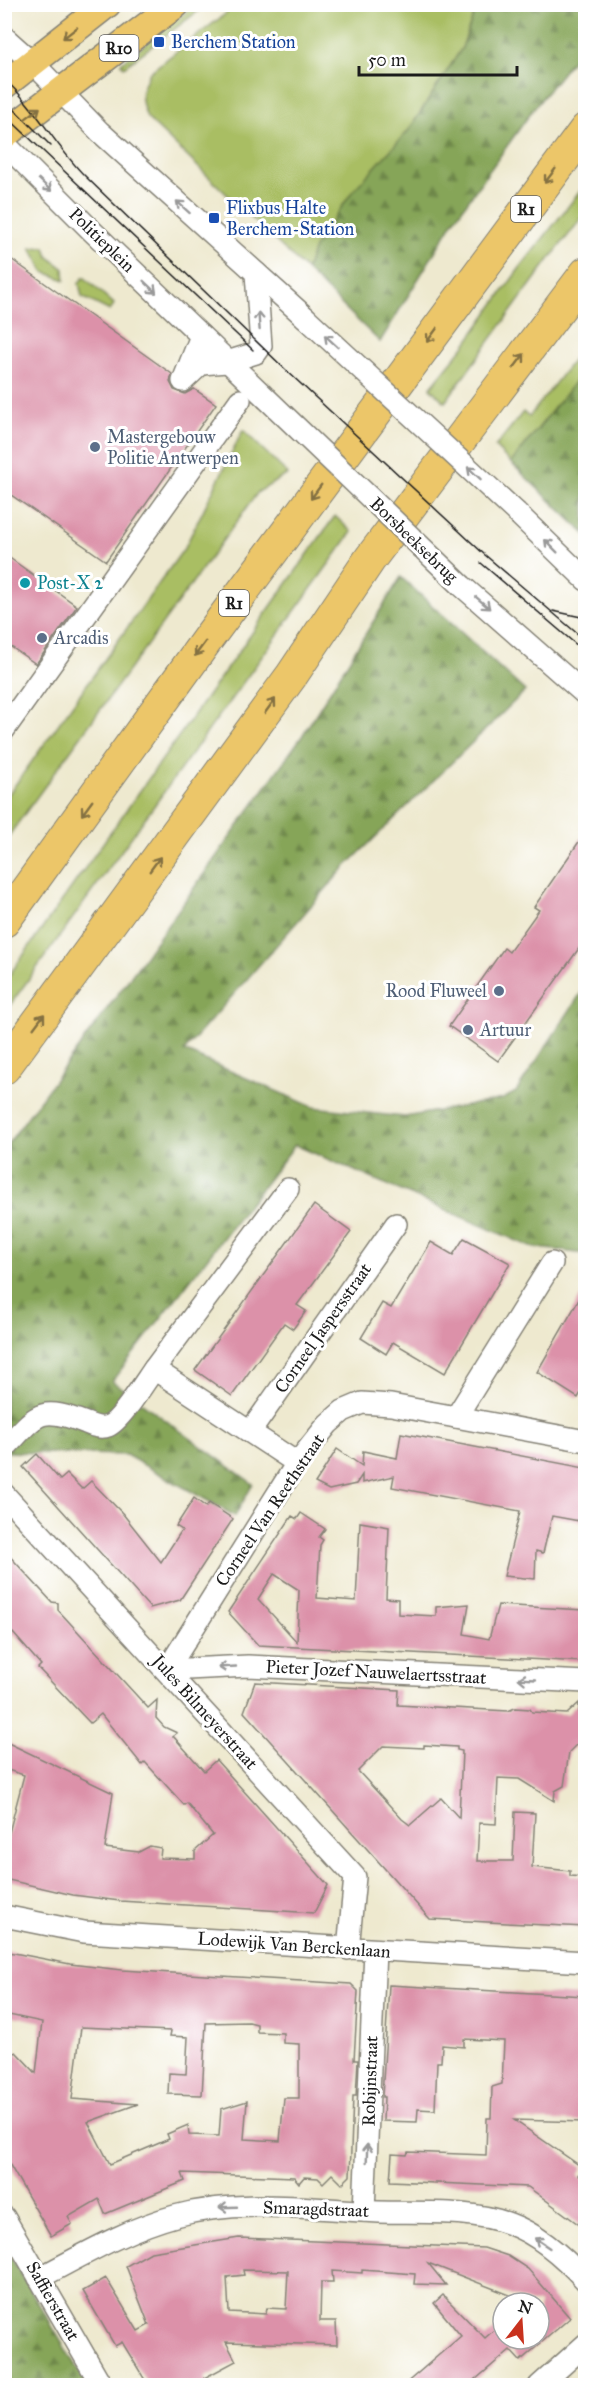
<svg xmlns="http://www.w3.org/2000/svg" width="590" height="2390" font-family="'IM FELL Great Primer',serif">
  <defs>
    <pattern id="forest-firs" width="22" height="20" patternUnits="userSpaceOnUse" patternTransform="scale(1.5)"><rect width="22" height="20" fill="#86a559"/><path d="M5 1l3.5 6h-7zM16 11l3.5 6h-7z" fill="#6d8649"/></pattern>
  </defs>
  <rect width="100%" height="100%" fill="#fff"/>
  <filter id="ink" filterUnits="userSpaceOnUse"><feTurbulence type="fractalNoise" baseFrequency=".0167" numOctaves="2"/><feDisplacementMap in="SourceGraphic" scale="12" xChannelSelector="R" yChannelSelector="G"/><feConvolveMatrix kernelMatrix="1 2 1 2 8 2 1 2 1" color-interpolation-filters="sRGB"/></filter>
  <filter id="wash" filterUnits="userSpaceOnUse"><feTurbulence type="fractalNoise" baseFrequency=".008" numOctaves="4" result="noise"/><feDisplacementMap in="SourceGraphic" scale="24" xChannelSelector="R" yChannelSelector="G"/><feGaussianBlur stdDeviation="1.35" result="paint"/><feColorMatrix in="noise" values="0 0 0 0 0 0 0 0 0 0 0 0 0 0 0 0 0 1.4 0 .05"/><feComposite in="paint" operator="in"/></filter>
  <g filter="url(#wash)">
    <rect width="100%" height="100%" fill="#eee9cf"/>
    <g fill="#a9be63" stroke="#626d40" stroke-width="1.5">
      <path d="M237,5h240l-15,43 -53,82 -95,118 -8,22 -159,-152c-8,-20 -7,-27 3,-46z"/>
      <path d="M194,6l4,5 -74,56 -3,-4z"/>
      <path d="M585,185v29l-37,47 -103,141 -15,-14 35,-43 54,-76z"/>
      <path d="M45,247l3,9 16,13 1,11 -21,-8 -13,-24z"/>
      <path d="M84,277l30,27 -4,7 -28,-14 -3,-14z"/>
      <path d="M585,345v24l-74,94 -16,-16 28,-35 6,5z"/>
      <path d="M243,430l45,44 -30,18 -253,349v-42l180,-252z"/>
      <path d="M335,516l17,16 -347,480v-31z"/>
    </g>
    <g fill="url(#forest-firs)" stroke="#51603a" stroke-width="1.5">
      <path d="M477,5h108v39l-53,67 -79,111 -73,120 -74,-72 8,-22 38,-56 57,-62 53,-82z"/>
      <path d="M585,369v165l-74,-71z"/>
      <path d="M401,577l124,114 -179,175 -162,185 129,56 92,10 98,-18 13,-7 69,-105v267l-54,-7 -236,-102 -183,236 141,103 -18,32 -109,-61 -121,-3 -1,-303 133,-181 165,-232z"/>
      <path d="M5,2247l82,138h-75l-7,-11z"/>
    </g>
    <g id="blocks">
      <g fill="#dc91a9" fill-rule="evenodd">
        <path d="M4,254l168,120 -2,8 4,8 11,4 9,-5 22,15 -110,157 -102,-71z"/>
        <path d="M4,554l73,52 -41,58 -32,-22z"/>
        <path d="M585,833v107l-87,121 -49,-35 55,-78 5,4 30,-42 -5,-3z"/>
        <path d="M314,1205l37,27 -54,73 9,6 -13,18 -9,-6 -52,73 -37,-26z"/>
        <path d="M464,1238l46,25 -65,110 -52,-31 -7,12 -25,-16 21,-35 9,5 40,-66 22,13z"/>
        <path d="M585,1289v97l-7,12 -41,-26z"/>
        <path d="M401,1433l184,35v54l-33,-6 -9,37 -7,-2 -1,28 -31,-3 16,-65 -128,-24 2,-11 -32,7v-8l-6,9 -27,6 -14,-7 22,-34 25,17 1,-15 34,7z"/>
        <path d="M37,1454l23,26 7,-6 15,15 9,-8 32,33 38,48 21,-32 -6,-4 18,-28 12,9 3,-4 24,16 -53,81 -30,8 -127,-141z"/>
        <path d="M301,1513l24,16 -6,8 4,3 -3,5 -3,53 39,3 4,-79 29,5 -3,71 12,1v15l38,2v-9l33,-3 -5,30 25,5 9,-34 86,5 -2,24h3v28l-327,-17 -30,-33 64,-96 5,3zM274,1574l25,16 -2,52 -39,-43z"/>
        <path d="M4,1550l48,52 6,1v7l90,98 9,-8 -1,18 8,9 13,6 -4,3 31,35 12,-11 112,125 -14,28 -194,-12 -47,-6 -69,-16v-27l20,-77 -20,-6v-28l109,52 -8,55 34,4 11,-6 11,2 -1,10 35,1v-8l18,-16 -26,-32 -3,2 -39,-43 -3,3 -41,-51 -11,9 -52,-55 3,-3 -28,-32 -9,7z"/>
        <path d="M255,1682l144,8 -1,15 110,6 7,-3 15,1 2,3 35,2 12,-11 -1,40 -9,9 -5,34 -9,5 -1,10 -35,-22 -21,-1 -2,46 -17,-1 -2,38h36l2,-49 20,1 -3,54 38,4v5l15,1v50l-155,-8 -186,-207zM424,1745l33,2v3l5,1 -3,67 -18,-20 -31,27 -8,-6 -44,-48 25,-25 41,2z"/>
        <path d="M4,1951l66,13 52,6 229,14 7,7 -4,69h4l-2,36h-3l-3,80 -8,8 -10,-10 -9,9 -5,-5 -14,-1 -5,6 -5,-6 -112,-4 3,8 -80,33 -6,-15 -31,18 4,7 -21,12 -47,-81v-96l12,-7 20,21 6,-51 -38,-8zM249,2022l8,2v8l26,1v10l16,1v54h-15l-4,43 -36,-2 3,-38 -26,8 -2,27 -30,-1 -1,-10 -21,9 2,5 -59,25 -22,-42 50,-18 -66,-5 9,-72 90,4 -1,5 18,1 -2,37 -17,-1 -1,21 34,1 4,-72z"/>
        <path d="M389,1985l196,11v126l-71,-2 69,48 -5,7 7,5v49l-57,-42 -138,-6 2,-27 15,1 1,-3 78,3 1,-37h4l1,-31 10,-3 2,-43 -40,-2v8l-22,-2 -1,17h-4l-2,48 -17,-1 -1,13 -34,-1 1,-24h-2z"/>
        <path d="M239,2238l245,10 24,8 20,13 42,49 -50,43 -10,-11 -41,35h-65l57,-49 -27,-33 9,-8 42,43 18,-16v17h36v-36h-9l-102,-40 18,22 -32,-1 1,-10 -53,-4v3l-30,-2 1,11h-12l-1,39h16l1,24 -111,-3 10,19 -32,17 4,7h-60l-26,-43 -7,4 -32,-55 23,-13 32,53 11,-6 -23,-59 25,-14zM243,2270l45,1 -2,38 -19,-1 -1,6 -37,-2 -2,-35 17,-2z"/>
      </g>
    </g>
  </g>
  <g filter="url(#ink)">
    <use href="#blocks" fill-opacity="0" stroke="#858276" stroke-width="1.5"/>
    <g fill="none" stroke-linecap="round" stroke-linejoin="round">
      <defs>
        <g id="minor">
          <path d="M4,37l29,26 67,69 205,185"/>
          <path d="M4,143l88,88 174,167"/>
          <path d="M201,336l-18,45 18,-17 26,-2 29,-9 5,-7 -5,-73"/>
          <path d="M517,513l69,67"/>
          <path d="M462,586l124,109"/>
          <path d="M4,730l236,-330"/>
          <path d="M154,1369l134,-180"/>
          <path d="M456,1417l96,-154"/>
          <path d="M250,1432l146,-208"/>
          <path d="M4,1449c34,-36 35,-44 82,-26 7,3 15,6 22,3 12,-4 38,-46 46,-57l143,94"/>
          <path d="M4,1494l351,383 -7,72"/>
          <path d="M167,1670l130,-207 31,-39 15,-13 19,-8 29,2 195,36"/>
          <path d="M167,1670l81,-4 338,16"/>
          <path d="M4,1916l80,16 502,30"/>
          <path d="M364,2211l11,-261"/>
          <path d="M4,2217l98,169"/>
          <path d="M39,2278c44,-23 88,-49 136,-62 66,-18 137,-7 204,-4 43,1 91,-3 131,12 30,11 55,34 76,57"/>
          <path d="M539,2386l47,-42"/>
        </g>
        <g id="major">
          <path d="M4,85l103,-81"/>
          <path d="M4,135l172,-131"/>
        </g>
        <g id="highway">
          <path d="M4,921l205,-284 377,-508"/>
          <path d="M4,1068l288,-393 78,-116 216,-286"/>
        </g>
      </defs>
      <use href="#minor" stroke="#858276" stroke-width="24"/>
      <use href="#major" stroke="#858276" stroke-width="30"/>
      <use href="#highway" stroke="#858276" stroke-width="34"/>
      <use href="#minor" stroke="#fff" stroke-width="21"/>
      <use href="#major" stroke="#ecc669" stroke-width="27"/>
      <use href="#highway" stroke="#ecc669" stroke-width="32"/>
      <g stroke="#1c1c1c" stroke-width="1.5">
        <path d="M4,79c32,28 51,67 81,97l202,195 198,184 101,86"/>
        <path d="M4,99l47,47"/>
        <path d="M4,114l249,236"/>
        <path d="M481,563l105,90"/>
        <path d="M553,611l33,7"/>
      </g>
      <defs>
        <g id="minor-bridge">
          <path d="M305,317l212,196"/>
          <path d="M266,398l196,188"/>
        </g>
      </defs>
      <use href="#minor-bridge" stroke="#858276" stroke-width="24" stroke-linecap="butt"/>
      <use href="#minor-bridge" stroke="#fff" stroke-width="21"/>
    </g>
    <defs><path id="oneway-shaft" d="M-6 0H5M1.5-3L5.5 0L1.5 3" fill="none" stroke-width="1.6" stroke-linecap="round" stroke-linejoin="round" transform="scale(1.5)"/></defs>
    <g stroke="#847142">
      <use href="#oneway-shaft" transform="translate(70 33) rotate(142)"/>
      <use href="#oneway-shaft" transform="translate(33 113) rotate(-37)"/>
      <use href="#oneway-shaft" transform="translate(550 176) rotate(127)"/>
      <use href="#oneway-shaft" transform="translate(432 335) rotate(126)"/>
      <use href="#oneway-shaft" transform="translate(519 361) rotate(-53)"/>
      <use href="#oneway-shaft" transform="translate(316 492) rotate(126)"/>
      <use href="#oneway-shaft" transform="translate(200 649) rotate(126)"/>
      <use href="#oneway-shaft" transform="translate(270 706) rotate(-54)"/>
      <use href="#oneway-shaft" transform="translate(87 808) rotate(126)"/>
      <use href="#oneway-shaft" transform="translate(155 864) rotate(-54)"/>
      <use href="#oneway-shaft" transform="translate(39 1021) rotate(-53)"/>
    </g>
    <g stroke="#999">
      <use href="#oneway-shaft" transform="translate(45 185) rotate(44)"/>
      <use href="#oneway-shaft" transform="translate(183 207) rotate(-138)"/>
      <use href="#oneway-shaft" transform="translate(150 287) rotate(44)"/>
      <use href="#oneway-shaft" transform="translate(259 321) rotate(-94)"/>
      <use href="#oneway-shaft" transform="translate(331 341) rotate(-137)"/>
      <use href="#oneway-shaft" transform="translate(474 473) rotate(-137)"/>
      <use href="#oneway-shaft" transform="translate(551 546) rotate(-135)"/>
      <use href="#oneway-shaft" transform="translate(483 603) rotate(41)"/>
      <use href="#oneway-shaft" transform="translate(227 1667) rotate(177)"/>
      <use href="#oneway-shaft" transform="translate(527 1679) rotate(-177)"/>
      <use href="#oneway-shaft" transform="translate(367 2153) rotate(-88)"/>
      <use href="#oneway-shaft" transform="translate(228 2207) rotate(178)"/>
      <use href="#oneway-shaft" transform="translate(542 2243) rotate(-146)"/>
    </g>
  </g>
  <g fill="#1a4fb4" stroke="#fff" stroke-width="2">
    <rect x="153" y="36" width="12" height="12" rx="3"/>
    <rect x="208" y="212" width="12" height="12" rx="3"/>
  </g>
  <g fill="#5c6f8a" stroke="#fff" stroke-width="2">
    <circle cx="95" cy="447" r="6"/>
    <circle cx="42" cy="638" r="6"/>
    <circle cx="499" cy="991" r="6"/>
    <circle cx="468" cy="1030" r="6"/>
  </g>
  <circle fill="#0f9aa8" stroke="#fff" stroke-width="2" cx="25" cy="583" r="6"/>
  <g text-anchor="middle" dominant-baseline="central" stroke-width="6" stroke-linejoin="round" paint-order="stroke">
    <g fill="#fff" stroke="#606060" stroke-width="1.5">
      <rect x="99.5" y="35" width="39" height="26" rx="4.5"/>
      <rect x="511" y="196" width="30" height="26" rx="4.5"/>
      <rect x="219" y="590" width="30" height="26" rx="4.5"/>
    </g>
    <g font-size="16" font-weight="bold" fill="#1c1c1c">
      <text x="119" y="48">R10</text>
      <text x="526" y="209">R1</text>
      <text x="234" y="603">R1</text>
    </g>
    <g font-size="18" fill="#164399" stroke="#fff" text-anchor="start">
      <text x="171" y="42">Berchem Station</text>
      <text x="226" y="208">Flixbus Halte<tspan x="226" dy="21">Berchem-Station</tspan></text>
    </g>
    <g font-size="18" fill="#1c1c1c" stroke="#fff">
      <text transform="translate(102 240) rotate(44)">Politieplein</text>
      <text transform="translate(414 540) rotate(44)">Borsbeeksebrug</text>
      <text transform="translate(323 1328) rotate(-55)">Corneel Jaspersstraat</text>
      <text transform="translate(270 1510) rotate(-56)">Corneel Van Reethstraat</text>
      <text transform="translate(376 1672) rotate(3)">Pieter Jozef Nauwelaertsstraat</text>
      <text transform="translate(205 1712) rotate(48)">Jules Bilmeyerstraat</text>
      <text transform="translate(294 1945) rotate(4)">Lodewijk Van Berckenlaan</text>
      <text transform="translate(370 2081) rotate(-88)">Robijnstraat</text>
      <text transform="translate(316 2209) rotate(2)">Smaragdstraat</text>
      <text transform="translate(53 2301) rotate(60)">Saffierstraat</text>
    </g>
    <g font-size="18" fill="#4e5e75" stroke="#fff" text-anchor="start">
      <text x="107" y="437">Mastergebouw<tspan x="107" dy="21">Politie Antwerpen</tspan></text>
      <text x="54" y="638">Arcadis</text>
      <text x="487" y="991" text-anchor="end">Rood Fluweel</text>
      <text x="480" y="1030">Artuur</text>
    </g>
    <g font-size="18" fill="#0d838f" stroke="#fff" text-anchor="start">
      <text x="37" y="583">Post-X 2</text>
    </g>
  </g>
  <rect width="590" height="2390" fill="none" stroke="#fff" stroke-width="24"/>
  <g transform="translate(521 2321) rotate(17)"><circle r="28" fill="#ffffff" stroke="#a4a4a4" stroke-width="1.5"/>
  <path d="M0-4.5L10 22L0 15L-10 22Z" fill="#c8321e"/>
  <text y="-9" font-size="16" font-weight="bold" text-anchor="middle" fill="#1c1c1c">N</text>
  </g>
  <path d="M359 66v9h158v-9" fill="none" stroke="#1c1c1c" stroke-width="3"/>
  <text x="368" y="66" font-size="18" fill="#1c1c1c" stroke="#ffffff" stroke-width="4.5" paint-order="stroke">50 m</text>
</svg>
